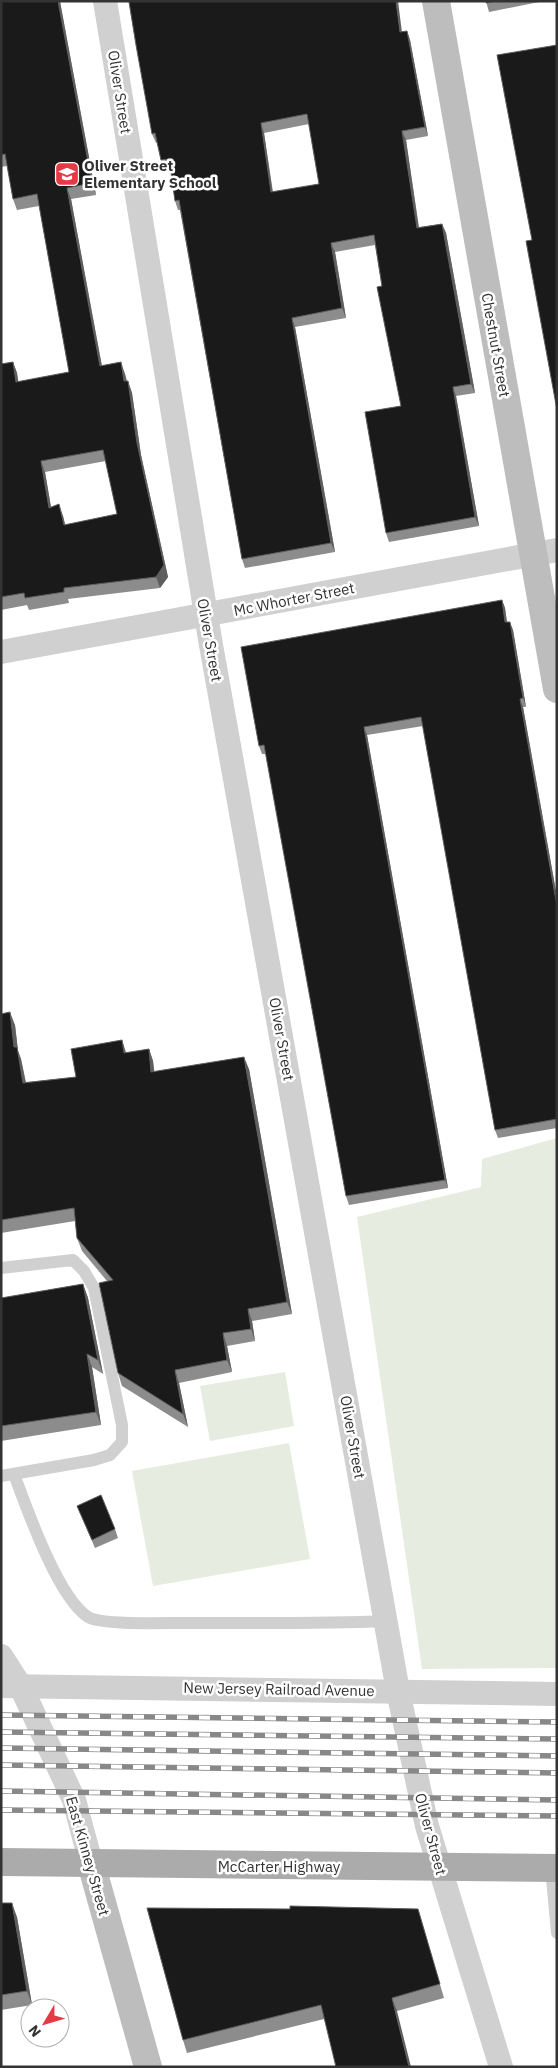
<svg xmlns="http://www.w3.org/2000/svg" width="558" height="2068" font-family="'IBM Plex Sans',sans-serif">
  <rect width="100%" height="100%" fill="#fff"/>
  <g fill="#e6ecdf">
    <path d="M557,1138v530l-135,1 -65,-452 124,-30 1,-28z"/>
    <path d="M285,1372l9,54 -84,15 -10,-55z"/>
    <path d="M289,1443l21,116 -157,27 -21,-115z"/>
  </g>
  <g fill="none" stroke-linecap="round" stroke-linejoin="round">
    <g stroke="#d0d0d0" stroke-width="12">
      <path d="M1,1268l72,-8 11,11 10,17 28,137v17l-12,13 -16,5 -93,16"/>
      <path d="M14,1474c13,35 44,124 74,143 13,8 73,6 90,6 70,0 139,1 208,-2"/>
      <path d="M551,1868l6,65"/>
    </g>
    <g stroke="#d0d0d0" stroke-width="24">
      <path d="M105,1l106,644 187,1046 29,135 74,241"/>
      <path d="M1,652l556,-102"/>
      <path d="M1,1656l20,31 53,113 17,63"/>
      <path d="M1,1686l556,8"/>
    </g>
    <g stroke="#bdbdbd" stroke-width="28">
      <path d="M436,1l121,688"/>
      <path d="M91,1863l57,204"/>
    </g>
    <path stroke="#ababab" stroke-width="28" d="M1,1862l556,6"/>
    <defs>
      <g id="rail">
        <path d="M1,1715l556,7"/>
        <path d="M1,1732l556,7"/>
        <path d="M1,1748l556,8"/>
        <path d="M1,1765l556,8"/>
        <path d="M1,1791l556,9"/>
        <path d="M1,1810l556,6"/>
      </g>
    </defs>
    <use href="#rail" stroke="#888" stroke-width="5.5"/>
    <use href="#rail" stroke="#fff" stroke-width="4" stroke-dasharray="11" stroke-linecap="butt"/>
  </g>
  <g fill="#8c8c8c" fill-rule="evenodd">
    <path d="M1,1h59l36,194 -25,4 31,167 23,8 2,7h1l4,12 9,62 27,122 -8,11 -92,11 1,4 -40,7 -2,-5 -26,5v-246l12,-2 4,11 1,9 51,-10 -30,-166 -22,4 -4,-11 -6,-33 -6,1zM106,461l11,53 -52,11 -2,-9 -12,-9 -6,-35z"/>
    <path d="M486,1h58l-55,11z"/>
    <path d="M402,31h5l3,9 18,96 -22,4 13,87 23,-3 4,9 29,160 -19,3 23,130 -90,16 -3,-9 15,-127 -26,-161 -40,7 11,66 -51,9 40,225 -90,16 -3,-9 -62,-349h-2l-3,-9 -5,-33 -6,1 -3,-9 -4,-17h-1l-4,-9zM309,124l10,60 -46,8 -9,-59z"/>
    <path d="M502,600l3,8 2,14 6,8 13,77h-3l34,190v231l-59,10 -3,-8 -72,-404 -56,9 81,453 -99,17 -3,-9 -80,-442h-4l-3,-8z"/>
    <path d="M1,1014l14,11 3,26 3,8 5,23 50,-5 46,-37 4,13 23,-4 4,12 1,11 95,-3 43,245 -40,7 3,20 -28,5 5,26 -53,11 9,44 -66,-41 -4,-13 -11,-92 -25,-30 -5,-13 -2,-17 -74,12z"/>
    <path d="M83,1284l5,14 15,76 -11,-7 9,58 -100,16v-143z"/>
    <path d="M77,1506l38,23 3,9 -23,10z"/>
    <path d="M1,1903l16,14 15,88 -31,5z"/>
    <path d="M418,1909l4,14 22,75 -47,13 -73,8 -137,34 -4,-13z"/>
  </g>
  <g fill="#5f5f5f">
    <path d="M58,1l2,1 36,193 -4,-12z"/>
    <path d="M396,1h2l5,40 -3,-9z"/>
    <path d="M407,31l3,9 18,96 -3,-9z"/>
    <path d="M261,123l3,10 10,69 -3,-10z"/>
    <path d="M402,131l4,9 14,97 -3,-9z"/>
    <path d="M67,188l4,11 33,179 -4,-12z"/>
    <path d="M442,224l4,9 29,160 -4,-9z"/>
    <path d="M331,243l4,9 11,66 -4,-10z"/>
    <path d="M292,318l3,9 40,225 -4,-9z"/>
    <path d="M13,362l4,11 3,20 -4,-11z"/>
    <path d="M121,362l4,12 4,19 -5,-12z"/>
    <path d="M128,381l4,12 9,62 27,122 -8,11 -4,-11z"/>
    <path d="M453,387l3,9 23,130 -4,-9z"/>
    <path d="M41,461l4,11 8,47 -4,-11z"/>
    <path d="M59,504l4,12 5,20 -4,-11z"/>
    <path d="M502,600l3,8 3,23 -3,-9z"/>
    <path d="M510,622l3,8 13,77 -3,-9z"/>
    <path d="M520,699l3,8 34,190v9z"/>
    <path d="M364,727l3,8 81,453 -3,-8z"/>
    <path d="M10,1012l5,13 3,26 3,8 7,36 -5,-12 -9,-36z"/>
    <path d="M122,1040l4,13h-2z"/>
    <path d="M149,1049l4,12 3,24 -5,-13z"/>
    <path d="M244,1057l5,12 43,245 -5,-12z"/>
    <path d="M83,1284l5,14 15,76 -5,-14z"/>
    <path d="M248,1309l4,12 3,20 -4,-12z"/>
    <path d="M223,1333l4,13 5,26 -5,-12z"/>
    <path d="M87,1354l5,13 9,58 -5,-13z"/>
    <path d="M175,1370l4,13 9,44 -5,-13z"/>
    <path d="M12,1903l5,14 15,88 -5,-14z"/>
    <path d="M392,1998l5,13 14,56h-2z"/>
  </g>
  <g fill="#1a1a1a" stroke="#5f5f5f" fill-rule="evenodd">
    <path d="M1,1h57l34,182 -25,5 33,178 21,-4 3,19h4l9,62 27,122 -8,12 -92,11v4l-39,6 -1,-5 -23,4v-233l12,-2 3,20 53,-10 -32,-178 -24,5 -8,-45 -4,1zM103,450l14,64 -53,11 -5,-21 -10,4 -8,-47z"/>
    <path d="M132,1h264l4,31 7,-1 18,96 -23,4 15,97 25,-4 29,160 -18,3 22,130 -89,16 -21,-121 36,-6 -24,-119 5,-1 -8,-51 -43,8 11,65 -50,10 39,225 -89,16 -63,-359 -4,1 -6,-42 -8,1 -6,-27 -3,1 -16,-89 -7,-43zM307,114l12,70 -48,8 -10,-69z"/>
    <path d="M486,1h10l-10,2z"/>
    <path d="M557,45v365l-31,-169 6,-1 -35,-185z"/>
    <path d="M502,600l3,22h5l13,76 -3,1 37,207v213l-62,11 -74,-413 -57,10 81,453 -99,16 -82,-451 -5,1 -18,-99z"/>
    <path d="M10,1012l4,35h3l6,36 53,-6 -5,-28 51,-9 2,13 25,-4 2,23 93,-15 43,245 -39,7 3,20 -28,4 4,27 -52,10 8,44 -65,-41 -19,-90 14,-3 -36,-42 -3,-30 -73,12v-206z"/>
    <path d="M83,1284l15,76 -11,-6 9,58 -95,14v-128z"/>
    <path d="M101,1495l14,34 -23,11 -15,-34z"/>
    <path d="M1,1903h11l15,88 -26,4z"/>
    <path d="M290,1906l128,3 22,75 -48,14 17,69h-73l-15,-62 -138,35 -36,-132 143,1z"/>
  </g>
  <defs>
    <symbol id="school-square" viewBox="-11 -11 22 22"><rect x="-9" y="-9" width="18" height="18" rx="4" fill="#e63946" stroke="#fff"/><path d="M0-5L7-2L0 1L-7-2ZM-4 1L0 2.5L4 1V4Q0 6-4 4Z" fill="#fff"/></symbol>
  </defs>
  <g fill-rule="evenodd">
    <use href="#school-square" x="53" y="160" width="28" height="28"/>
  </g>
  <g text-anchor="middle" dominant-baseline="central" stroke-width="5" stroke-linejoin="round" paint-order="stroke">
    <g font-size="15" fill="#333" stroke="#fff">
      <text transform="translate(120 92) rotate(81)">Oliver Street</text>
      <text transform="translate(496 345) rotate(80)">Chestnut Street</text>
      <text transform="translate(294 599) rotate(-11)">Mc Whorter Street</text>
      <text transform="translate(210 640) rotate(80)">Oliver Street</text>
      <text transform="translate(282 1039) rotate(80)">Oliver Street</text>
      <text transform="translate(353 1437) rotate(80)">Oliver Street</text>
      <text transform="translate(279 1689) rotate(1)">New Jersey Railroad Avenue</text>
      <text transform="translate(431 1834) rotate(75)">Oliver Street</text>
      <text transform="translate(88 1856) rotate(74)">East Kinney Street</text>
      <text x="279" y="1866">McCarter Highway</text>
    </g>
    <g font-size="15" font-weight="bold" fill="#333" stroke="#fff" text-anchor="start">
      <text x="84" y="165">Oliver Street<tspan x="84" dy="17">Elementary School</tspan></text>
    </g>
  </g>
  <rect width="558" height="2068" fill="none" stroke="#333333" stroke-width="5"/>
  <g transform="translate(45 2023) rotate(232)"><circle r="24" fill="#ffffff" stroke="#adadad"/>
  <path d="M0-4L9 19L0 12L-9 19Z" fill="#e63946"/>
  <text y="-8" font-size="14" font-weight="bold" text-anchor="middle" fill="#333333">N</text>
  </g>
</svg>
